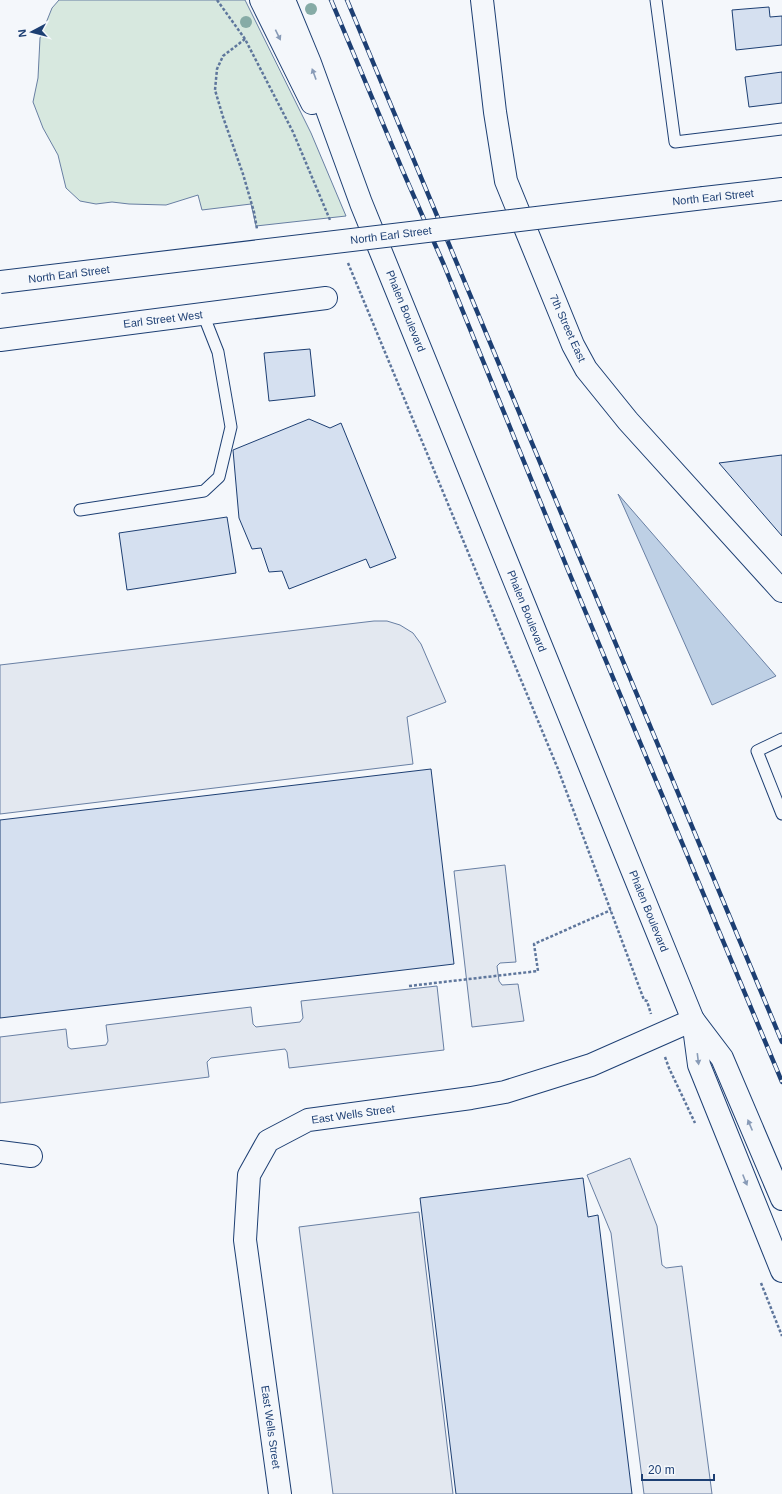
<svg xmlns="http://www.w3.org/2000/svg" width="782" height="1494" font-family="Arial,sans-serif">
  <rect width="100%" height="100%" fill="#f4f7fb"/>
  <path fill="#d7e8df" stroke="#687fa3" d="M59,0h186l66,133 35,83 -90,10 -5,-22 -49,6 -4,-15 -32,10 -37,-1 -17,-2 -16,2 -16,-3 -14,-13 -8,-33 -15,-27 -10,-26 5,-24 2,-40 12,-30z"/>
  <g fill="#e3e8f0" stroke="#687fa3">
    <path d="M374,621h13l13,4 13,8 8,11 25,58 -39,15 6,47 -413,50v-149z"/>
    <path d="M505,865l11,97 -16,1 -3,3 2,15 3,4 16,-1 6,37 -52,6 -18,-156z"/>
    <path d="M437,986l7,64 -155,18 -2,-16 -2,-3 -74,9 -4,4 2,15 -209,26v-66l66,-8 2,18 3,2 35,-4 2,-4 -2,-16 145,-18 2,17 3,3 44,-5 3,-4 -2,-17z"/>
    <path d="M630,1158l27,68 5,39 4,3 16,-2 30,228h-68l-33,-261 -24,-58z"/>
    <path d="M419,1212l34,282h-120l-34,-267z"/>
  </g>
  <path fill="#bed0e5" stroke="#687fa3" d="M618,494l158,182 -64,29z"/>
  <g fill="#d5e0f0" stroke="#1d3f73">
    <path d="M769,7l1,10 12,-1v29l-46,5 -4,-40z"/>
    <path d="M782,72v31l-33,4 -4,-30z"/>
    <path d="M310,349l5,47 -46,5 -5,-48z"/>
    <path d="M309,419l21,9 11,-5 55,135 -26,10 -4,-9 -77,30 -7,-18 -13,1 -8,-24 -9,1 -13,-31 -6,-68z"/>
    <path d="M782,455v81l-63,-73z"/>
    <path d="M227,517l9,56 -109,17 -8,-57z"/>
    <path d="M431,769l23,195 -454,54v-198z"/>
    <path d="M583,1178l5,39 10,-2 34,279h-176l-36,-296z"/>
  </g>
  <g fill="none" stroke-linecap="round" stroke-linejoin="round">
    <defs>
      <g id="lane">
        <path d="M656,0l19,142 107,-13"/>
        <path d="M80,510l124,-19 15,-14 12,-50 -13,-75 -15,-38"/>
        <path d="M782,739l-25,12 25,63"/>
      </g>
      <g id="street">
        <path d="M0,340l326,-42"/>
        <path d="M0,1152l31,4"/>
      </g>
      <g id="secondary">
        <path d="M261,0l51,103"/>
        <path d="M284,0l26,63 51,140 332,817 6,45 83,206"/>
        <path d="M482,0l13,112 11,69 67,164 13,24 42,52 154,170"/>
        <path d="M704,198l78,-9"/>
        <path d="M694,1021l28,37 60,141"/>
        <path d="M280,1494l-35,-254 4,-65 19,-34 40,-21 163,-22 34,-6 86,-27 102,-45"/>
      </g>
    </defs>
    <use href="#lane" stroke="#1d3f73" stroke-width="13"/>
    <use href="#street" stroke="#1d3f73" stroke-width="24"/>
    <use href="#secondary" stroke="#1d3f73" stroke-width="24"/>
    <g stroke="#5e769c" stroke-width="2.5" stroke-dasharray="3 2" stroke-linecap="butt">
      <path d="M217,0l28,39 48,93 37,88"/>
      <path d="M245,39l-22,17 -6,13 -2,21 8,27 20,57 11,38 3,17"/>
      <path d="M348,263l210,506 86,231 3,1 4,13"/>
      <path d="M409,986l129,-15 -4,-27 77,-34"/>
      <path d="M665,1057l4,11 26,55"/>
      <path d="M761,1283l21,53"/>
    </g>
    <use href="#lane" stroke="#f4f7fb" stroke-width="11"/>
    <use href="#street" stroke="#f4f7fb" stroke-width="22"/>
    <use href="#secondary" stroke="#f4f7fb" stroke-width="22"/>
    <defs>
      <g id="rail">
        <path d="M331,0l71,169 42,96 124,305 214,512"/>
        <path d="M347,0l435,1042"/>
      </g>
    </defs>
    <use href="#rail" stroke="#1d3f73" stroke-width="4.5"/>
    <use href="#rail" stroke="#f4f7fb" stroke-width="3" stroke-dasharray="9" stroke-linecap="butt"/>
    <defs>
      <path id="secondary-bridge" d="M0,282l704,-84"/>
    </defs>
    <use href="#secondary-bridge" stroke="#1d3f73" stroke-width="24" stroke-linecap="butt"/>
    <use href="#secondary-bridge" stroke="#f4f7fb" stroke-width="22"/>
  </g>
  <g fill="#86aba6">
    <circle cx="311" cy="9" r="6"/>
    <circle cx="246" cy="22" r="6"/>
  </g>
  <defs><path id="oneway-solid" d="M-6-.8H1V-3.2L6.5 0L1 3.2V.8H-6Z"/></defs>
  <g fill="#889bb7">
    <use href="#oneway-solid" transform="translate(278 35) rotate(64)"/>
    <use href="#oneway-solid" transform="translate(314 74) rotate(-110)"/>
    <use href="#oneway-solid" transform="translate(698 1059) rotate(83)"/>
    <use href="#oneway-solid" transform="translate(750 1125) rotate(-113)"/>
    <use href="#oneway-solid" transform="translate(745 1180) rotate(68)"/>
  </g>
  <g text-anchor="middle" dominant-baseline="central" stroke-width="3" stroke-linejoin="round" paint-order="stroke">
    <g font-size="11" fill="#1d3f73" stroke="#f4f7fb">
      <text transform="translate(713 197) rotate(-6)">North Earl Street</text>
      <text transform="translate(391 235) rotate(-7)">North Earl Street</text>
      <text transform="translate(69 274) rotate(-7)">North Earl Street</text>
      <text transform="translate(406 311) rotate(68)">Phalen Boulevard</text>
      <text transform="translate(163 319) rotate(-7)">Earl Street West</text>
      <text transform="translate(568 328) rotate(66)">7th Street East</text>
      <text transform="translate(527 611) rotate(68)">Phalen Boulevard</text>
      <text transform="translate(649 911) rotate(68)">Phalen Boulevard</text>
      <text transform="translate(353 1114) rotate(-8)">East Wells Street</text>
      <text transform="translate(271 1427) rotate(82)">East Wells Street</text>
    </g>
  </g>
  <g transform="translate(32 32) rotate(263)" stroke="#f4f7fb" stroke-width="3" paint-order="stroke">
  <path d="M0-3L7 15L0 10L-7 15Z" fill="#1d3f73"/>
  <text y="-6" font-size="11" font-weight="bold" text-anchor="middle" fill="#1d3f73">N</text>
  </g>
  <path d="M642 1474v6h72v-6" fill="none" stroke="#1d3f73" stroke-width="2"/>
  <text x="648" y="1474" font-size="12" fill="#1d3f73" stroke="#f4f7fb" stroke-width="3" paint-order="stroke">20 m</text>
</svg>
